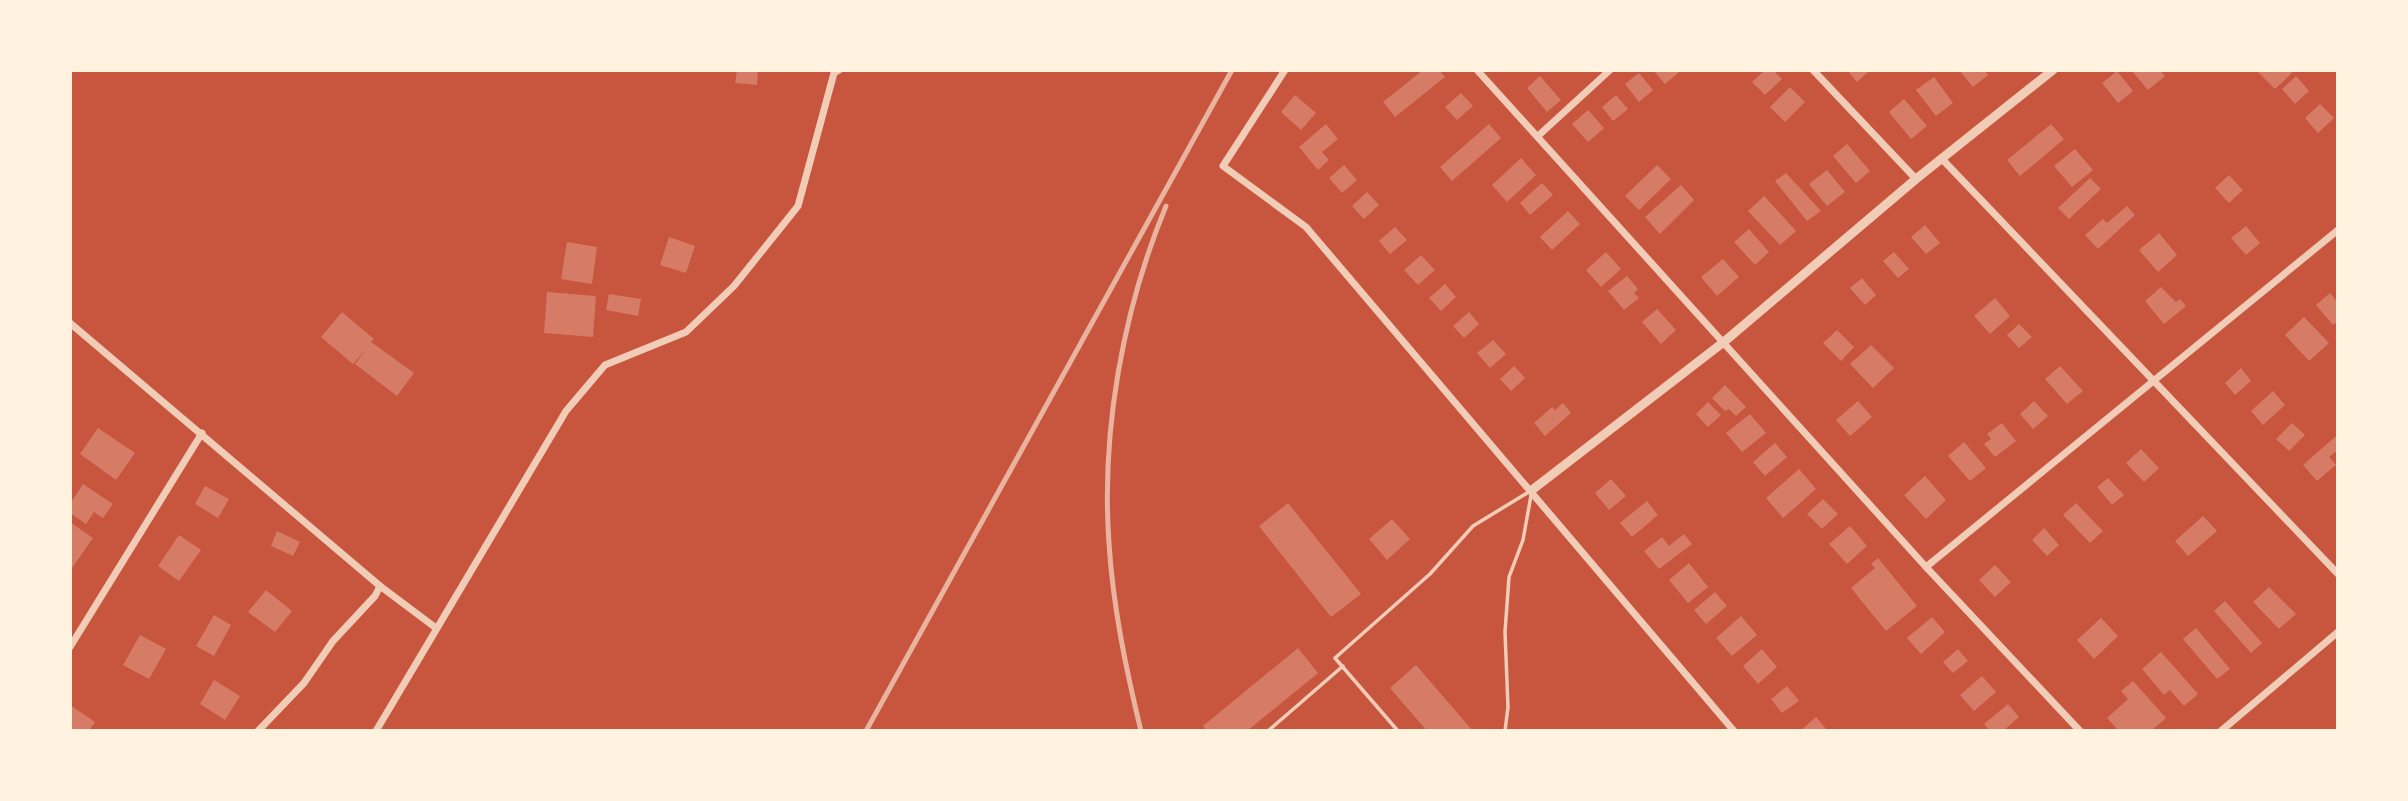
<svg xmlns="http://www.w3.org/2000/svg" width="2408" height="801" font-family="Lato,sans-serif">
  <rect width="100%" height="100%" fill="#c8553d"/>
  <g fill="#d67c66">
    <path d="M737,70h21l-1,15 -22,-2z"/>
    <path d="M1423,70h16l6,7 -50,40 -12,-15z"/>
    <path d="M1653,70h25l1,2 -14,12z"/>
    <path d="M1765,70h8l9,9 -17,16 -13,-13z"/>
    <path d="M1852,70h18l-13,12 -8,-9z"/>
    <path d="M1959,70h25l4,5 -15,12z"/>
    <path d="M2131,70h29l5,6 -17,14z"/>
    <path d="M2261,70h28l3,3 -17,16 -17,-17z"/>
    <path d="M2117,71l16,20 -15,12 -16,-20z"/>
    <path d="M1639,73l14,17 -14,12 -14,-18z"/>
    <path d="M1540,76l21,24 -14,12 -20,-24z"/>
    <path d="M2296,76l13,15 -14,13 -13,-15z"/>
    <path d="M1934,77l19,26 -17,13 -20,-26z"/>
    <path d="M1790,87l15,15 -20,20 -15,-15z"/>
    <path d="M1461,93l12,13 -16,14 -12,-13z"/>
    <path d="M1295,95l21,18 -15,17 -20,-18z"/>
    <path d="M1616,95l12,14 -15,12 -11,-14z"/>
    <path d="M1904,99l23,27 -16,13 -22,-27z"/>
    <path d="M2320,104l14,14 -16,15 -13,-15z"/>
    <path d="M1588,110l16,18 -16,14 -16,-18z"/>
    <path d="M1326,124l12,15 -16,13 7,8 -11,10 -19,-23z"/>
    <path d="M1489,124l12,14 -49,43 -12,-14z"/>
    <path d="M2051,124l13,15 -44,37 -13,-16z"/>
    <path d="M1847,144l23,27 -14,12 -23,-27z"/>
    <path d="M2075,149l18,21 -21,17 -18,-21z"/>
    <path d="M1521,158l15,17 -29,27 -15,-17z"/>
    <path d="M1344,165l13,15 -15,13 -13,-15z"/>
    <path d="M1657,165l14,14 -32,31 -14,-14z"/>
    <path d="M1827,170l18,22 -18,14 -18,-22z"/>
    <path d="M1786,173l35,38 -14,10 -32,-40z"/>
    <path d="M2229,175l14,15 -14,13 -14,-15z"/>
    <path d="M2090,178l11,11 -32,30 -11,-11z"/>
    <path d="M1542,183l11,12 -23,20 -10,-12z"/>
    <path d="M1681,185l13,15 -34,34 -15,-17z"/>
    <path d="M1367,192l12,13 -15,14 -12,-13z"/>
    <path d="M1764,196l32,35 -16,14 -32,-34z"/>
    <path d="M2127,206l8,9 -37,34 -13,-14 18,-16 4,4z"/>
    <path d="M1568,211l12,13 -28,26 -12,-13z"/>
    <path d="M1925,225l15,18 -14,11 -15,-17z"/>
    <path d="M2246,226l14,17 -14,12 -15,-17z"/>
    <path d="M1395,227l12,13 -17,14 -11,-13z"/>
    <path d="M1749,229l20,23 -14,13 -21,-23z"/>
    <path d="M2159,233l18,22 -19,17 -19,-22z"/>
    <path d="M669,237l26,9 -9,27 -26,-8z"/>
    <path d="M567,242l30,5 -5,37 -31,-5z"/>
    <path d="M1606,252l15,17 -20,18 -15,-17z"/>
    <path d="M1894,252l15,17 -11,9 -15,-17z"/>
    <path d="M1421,255l14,15 -17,15 -14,-15z"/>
    <path d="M1723,259l16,18 -22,19 -16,-19z"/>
    <path d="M1627,276l11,13 -4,4 5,5 -15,12 -16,-19z"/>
    <path d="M1862,278l14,17 -11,10 -15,-17z"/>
    <path d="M1445,284l11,13 -15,14 -12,-13z"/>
    <path d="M2161,287l15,15 4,-3 6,7 -22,18 -19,-23z"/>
    <path d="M547,292l49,4 -3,41 -49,-4z"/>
    <path d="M2330,293l8,10v18l-5,4 -17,-20z"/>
    <path d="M609,294l32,5 -3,17 -32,-6z"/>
    <path d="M1995,298l15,18 -20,18 -16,-18z"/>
    <path d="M1657,309l19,21 -15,14 -19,-22z"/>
    <path d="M342,312l32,27 -3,3 43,31 -17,23 -42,-32 12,-16 -14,16 -32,-27z"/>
    <path d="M1469,312l10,12 -15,14 -11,-12z"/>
    <path d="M2304,317l25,26 -20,18 -24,-26z"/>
    <path d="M2019,324l13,13 -13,11 -12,-13z"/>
    <path d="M1837,330l17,17 -13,14 -18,-18z"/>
    <path d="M1493,340l13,14 -16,14 -13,-15z"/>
    <path d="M1871,345l23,23 -21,20 -23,-24z"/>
    <path d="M1514,366l11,12 -14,13 -11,-12z"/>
    <path d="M2060,366l23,25 -16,13 -22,-25z"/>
    <path d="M2241,368l10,13 -16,14 -10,-12z"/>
    <path d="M1725,385l21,22 -10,9 -7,-7 -4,2 -13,-13z"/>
    <path d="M2273,391l12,14 -22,20 -12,-14z"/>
    <path d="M1858,401l14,16 -22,19 -14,-16z"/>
    <path d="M2034,401l14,15 -15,13 -13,-15z"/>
    <path d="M1708,402l13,13 -13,12 -12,-13z"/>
    <path d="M1563,403l8,10 -26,23 -11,-13 18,-16 3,3z"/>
    <path d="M1750,414l16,19 -24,19 -16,-19z"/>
    <path d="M2002,423l14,18 -21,16 -11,-13 7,-5 -4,-5z"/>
    <path d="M2292,423l13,12 -16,16 -13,-12z"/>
    <path d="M98,428l37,25 -19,27 -36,-26z"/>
    <path d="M2336,436l2,14 -9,7 7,8 -19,16 -14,-16z"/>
    <path d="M1964,442l22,26 -16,13 -22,-25z"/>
    <path d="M1775,443l12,14 -22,19 -12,-14z"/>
    <path d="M2141,449l18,19 -15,14 -18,-19z"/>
    <path d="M1799,469l17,20 -33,29 -17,-20z"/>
    <path d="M1925,476l21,24 -20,19 -22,-24z"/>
    <path d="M2108,478l16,17 -12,10 -15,-18z"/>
    <path d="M1611,479l15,17 -17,14 -14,-17z"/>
    <path d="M83,484l30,20 -10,14 -9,-6 -8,12 -16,-11v-9z"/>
    <path d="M205,486l24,13 -11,19 -23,-14z"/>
    <path d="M1823,499l15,15 -16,15 -15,-15z"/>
    <path d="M1647,501l11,14 -26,22 -12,-14z"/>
    <path d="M1288,503l73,91 -30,23 -72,-91z"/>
    <path d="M2076,503l27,28 -13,12 -27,-28z"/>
    <path d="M2203,516l14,15 -29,25 -13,-15z"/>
    <path d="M1392,519l18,20 -23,21 -18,-21z"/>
    <path d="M70,522l23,16 -21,30 -2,-1z"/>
    <path d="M1850,526l17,20 -20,18 -18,-20z"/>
    <path d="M2044,528l15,17 -12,11 -15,-16z"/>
    <path d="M277,531l23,11 -7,14 -22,-10z"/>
    <path d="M1684,534l8,10 -33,25 -15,-18 18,-14 7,9z"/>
    <path d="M179,535l22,15 -22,31 -21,-15z"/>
    <path d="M1878,558l39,48 -31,25 -35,-43 24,-20 -4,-4z"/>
    <path d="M1689,563l19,24 -20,16 -19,-23z"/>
    <path d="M1995,565l16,17 -16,15 -16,-17z"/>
    <path d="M2269,587l27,27 -17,15 -26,-27z"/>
    <path d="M266,590l26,21 -17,21 -27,-20z"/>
    <path d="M1715,592l12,14 -21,18 -12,-14z"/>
    <path d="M2225,601l37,42 -11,10 -37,-42z"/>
    <path d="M214,615l17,10 -17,31 -18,-10z"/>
    <path d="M1741,616l16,19 -25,21 -16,-18z"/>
    <path d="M1932,617l13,15 -24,22 -14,-16z"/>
    <path d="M2101,618l17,18 -24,23 -17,-19z"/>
    <path d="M2196,628l34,41 -13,10 -34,-40z"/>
    <path d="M140,635l26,14 -17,30 -26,-14z"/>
    <path d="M1298,648l20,25 -71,58h-40l-4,-5z"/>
    <path d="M1762,649l15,18 -19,17 -15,-18z"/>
    <path d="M1958,649l10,12 -15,12 -10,-11z"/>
    <path d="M2161,652l37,42 -14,12 -14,-16 -6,5 -22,-26z"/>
    <path d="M1416,665l57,66h-46l-37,-43z"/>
    <path d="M1982,676l14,16 -22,19 -14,-16z"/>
    <path d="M214,680l26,16 -15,24 -25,-16z"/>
    <path d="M2133,681l33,37 -15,13h-32l-12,-13 21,-19 -7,-8z"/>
    <path d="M1787,686l12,15 -17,12 -11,-14z"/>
    <path d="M2008,704l11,13 -16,14h-13l-6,-7z"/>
    <path d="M70,705l25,17 -6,9h-19z"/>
    <path d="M1816,717l12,14h-28z"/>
  </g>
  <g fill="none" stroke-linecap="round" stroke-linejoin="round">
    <g stroke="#f1ccb7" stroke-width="3.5">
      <path d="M1268,731l75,-65"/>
      <path d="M1398,731l-63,-73 95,-84 43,-48 59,-36 -9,50 -14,37 -4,55 3,75 -3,24"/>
    </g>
    <g stroke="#f1ccb7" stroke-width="7">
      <path d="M1285,70l-62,96 83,61 428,504"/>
      <path d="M1477,70l449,497 154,164"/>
      <path d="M1813,70l103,109"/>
      <path d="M1538,136l72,-66"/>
      <path d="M1942,159l396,415"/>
      <path d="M70,323l310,263 56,42"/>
      <path d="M1926,567l412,-337"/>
      <path d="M70,647l132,-214"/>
      <path d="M258,731l46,-48 29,-42 42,-45 5,-10"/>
      <path d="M376,731l190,-320 39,-46 81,-33 48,-46 64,-80 36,-133 5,-3"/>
      <path d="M2221,731l117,-99"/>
    </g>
    <path stroke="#f1ccb7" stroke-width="9" d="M1532,490l193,-149 191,-162 137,-109"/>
    <g stroke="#e9b49f" stroke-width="5">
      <path d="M866,731l366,-661"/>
      <path d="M1141,731c-15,-62 -28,-124 -32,-188 -8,-112 14,-233 57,-337"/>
    </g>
  </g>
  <rect width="2408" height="801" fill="none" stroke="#fff3e0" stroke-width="144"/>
</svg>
